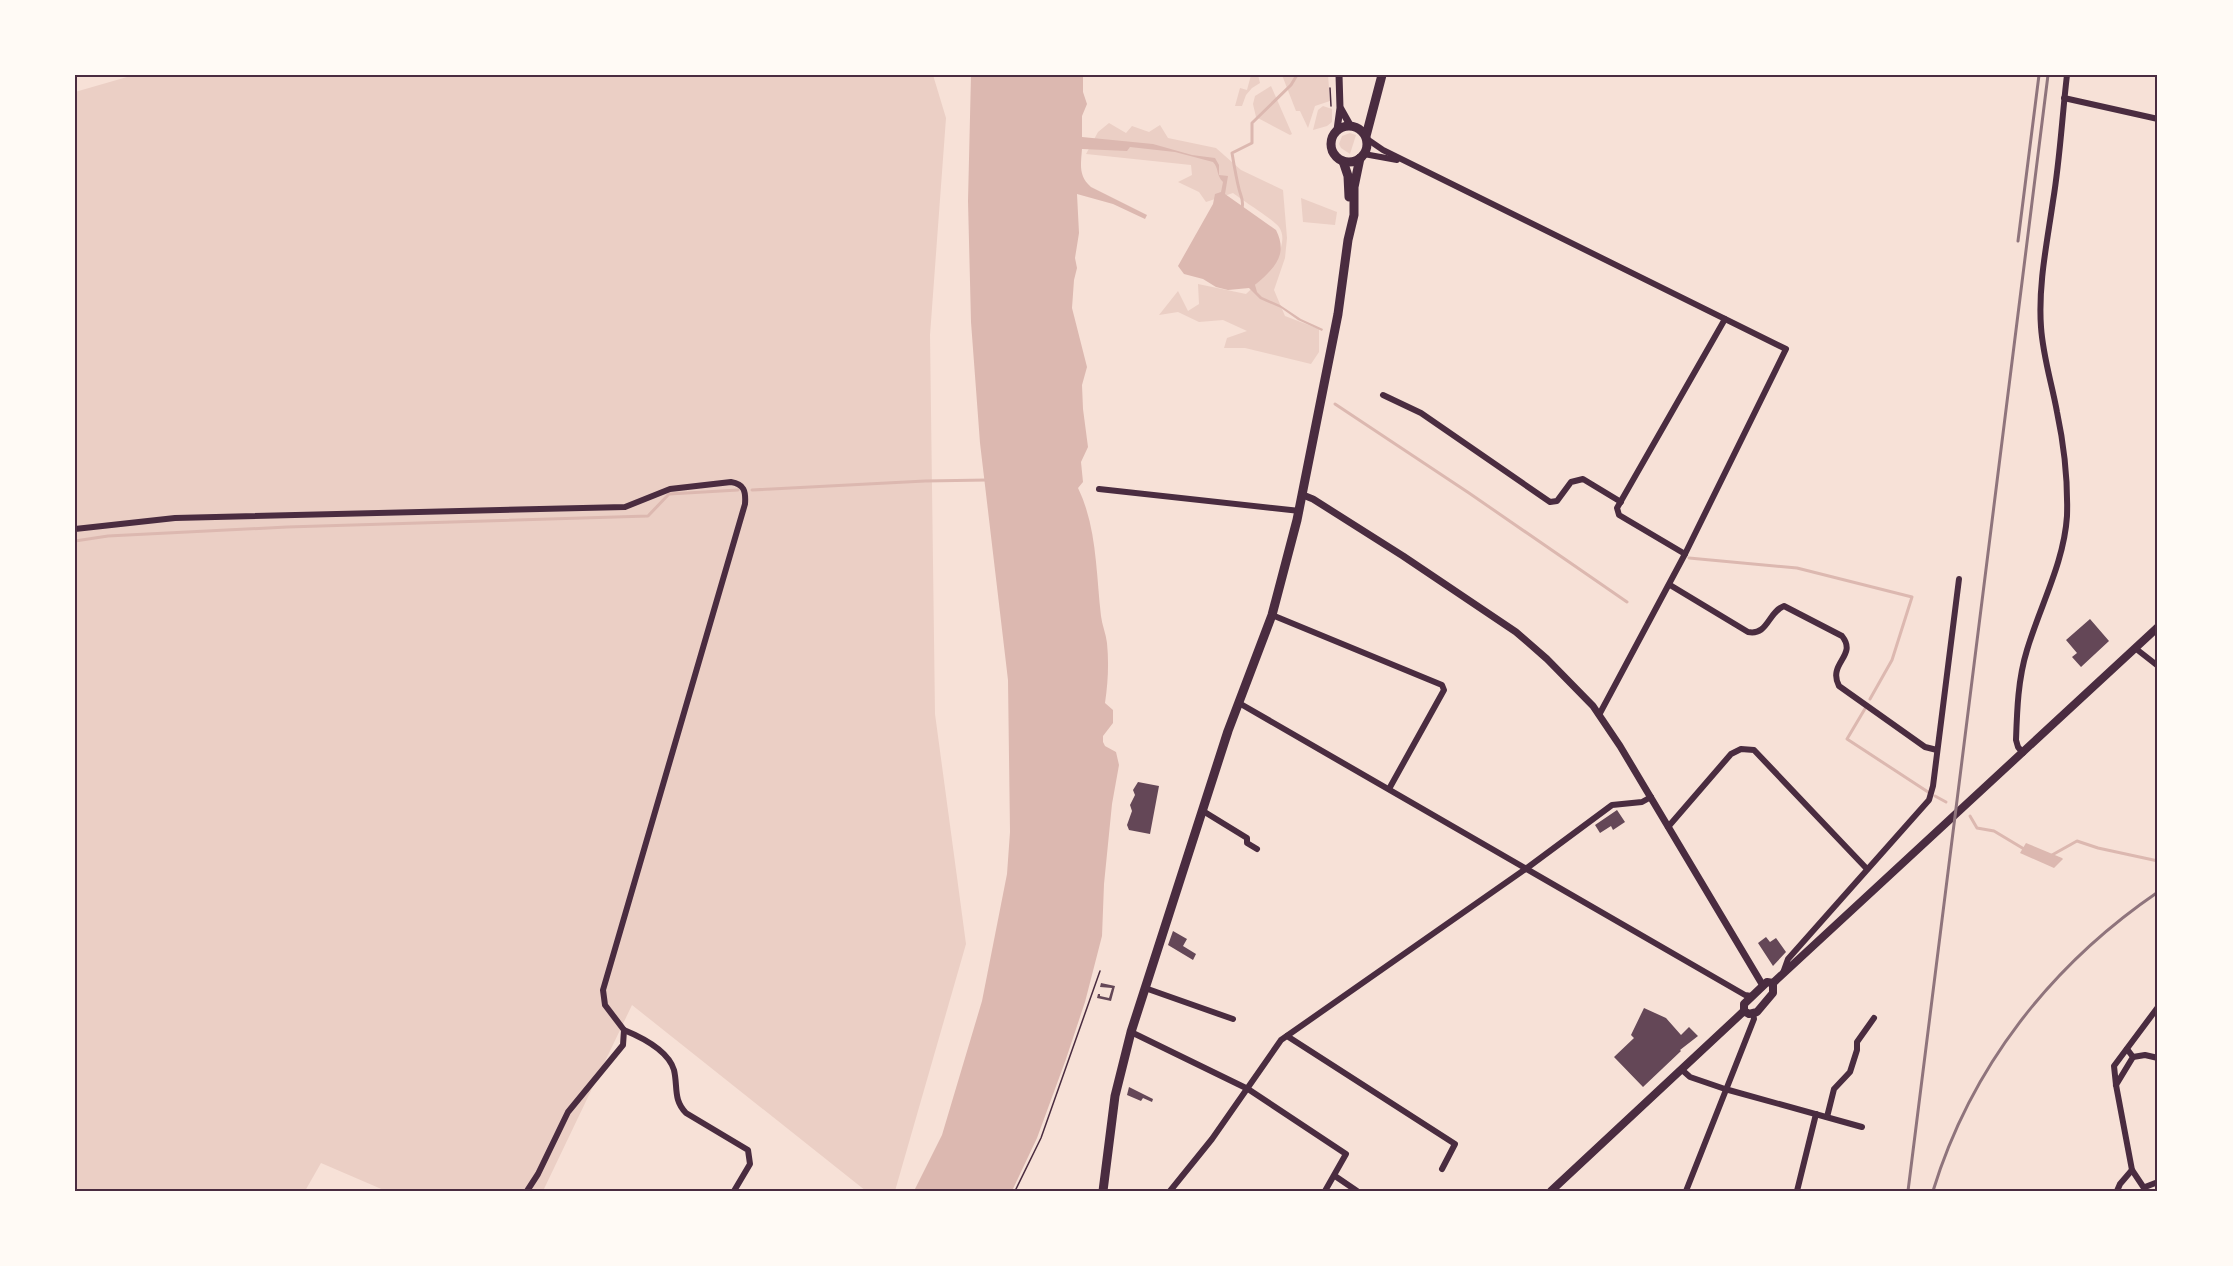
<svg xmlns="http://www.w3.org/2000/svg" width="2233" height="1266" font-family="Inter,sans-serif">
  <rect width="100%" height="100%" fill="#f7e1d7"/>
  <g fill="#ebcfc5">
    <path d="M134,75h799l13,43 -16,217 5,379 31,230 -71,247h-29l-234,-186 -89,186h-157l-65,-28 -16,28h-230v-1099z"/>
    <path d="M1251,75h7l2,8 -8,5 -6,7 -4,11h-7l5,-18 7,2z"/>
    <path d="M1282,75h46l2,26 -15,5 -7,22 -8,-17h-4z"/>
    <path d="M1271,86l21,48 -2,1 -34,-18 -3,-13 2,-8z"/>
    <path d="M1323,106l9,3v13l-5,4 -14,4 5,-20z"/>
    <path d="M1109,123l17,10 6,-7 17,6 11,-7 8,13 48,10 25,22 42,20 4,48 -2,20 -11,32 11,26 34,13v23l-8,12 -66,-16h-21l3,-10 20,-7 -24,-11 -24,2 -21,-10 -19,3 19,-24 10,20 11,-7 -1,-20 48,10c14,-13 47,-46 33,-67 -6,-8 -36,-26 -46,-34l-27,9 -7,-10 -21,-10 14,-7 -1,-10 -105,-11 12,-22z"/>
    <path d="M1350,133l6,2 -6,19 -9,-6 -2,-4 3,-8z"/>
    <path d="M1301,198l36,14 -2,13 -32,-3z"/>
  </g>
  <g fill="#dcb8b0">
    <path d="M971,75h112v17l4,12 -5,12v21l71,7 39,11 23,3 4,7v10l9,1 -3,18 51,36c13,26 -3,39 -21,55l2,7 5,5 18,8 21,14 22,10 -1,2 -24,-11 -17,-12 -21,-9 -11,-11 -21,2 -12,-3 -13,-8 -19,-5 -6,-8 35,-62 2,-10 6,-2 2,-10c-7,-7 -4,-14 -10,-20l-38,-10 -45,-5 -3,4 -45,-2c-1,15 -4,27 9,38l56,28 -2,4 -32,-15 -36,-10 2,39 -4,25 2,10 -3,12 -2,28 15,59 -5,18 1,24 5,38 -7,15 2,20 -5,6c19,39 18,85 23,128 1,9 5,18 6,27 2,20 1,40 -2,60l8,7v13l-10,13v6l2,4 11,6 3,13 -7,39 -8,80 -2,52 -17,66 -19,57 -29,79 -25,53h-98l28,-56 40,-134 25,-127 3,-42 -2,-152 -28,-237 -9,-121 -3,-121z"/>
    <path d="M2026,843l36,15 1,1 -9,9 -34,-15z"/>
  </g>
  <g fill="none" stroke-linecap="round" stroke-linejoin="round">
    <g stroke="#dcb8b0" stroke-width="3">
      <path d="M1242,208c2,-8 -1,-11 -3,-19 -3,-12 -5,-24 -7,-36l20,-10v-20l39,-38 6,-10"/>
      <path d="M1335,404l134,89 158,109"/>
      <path d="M752,490l173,-9 62,-1"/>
      <path d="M75,541l33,-5 179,-9 361,-11 21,-22 69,-4"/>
      <path d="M1689,558l108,10 115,29 -20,63 -22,39"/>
      <path d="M1866,707l-19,32 81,53"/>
      <path d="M1935,796l11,6"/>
      <path d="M1970,816l7,12 17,3 30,18"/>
      <path d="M2052,855l25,-14 21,7 60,13"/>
    </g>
  </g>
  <g fill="#644757">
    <path d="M2090,619l19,22 -28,26 -9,-10 5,-4 -11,-13z"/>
    <path d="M1138,782l21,4 -9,48 -21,-4 -2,-5 5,-14 -2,-6 5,-10 -2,-5z"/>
    <path d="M1617,810l8,12 -12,8 -2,-4 -11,7 -5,-8z"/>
    <path d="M1173,931l14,8 -4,7 13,8 -3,6 -25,-15z"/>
    <path d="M1766,937l4,5 6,-4 10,14 -13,14 -15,-23z"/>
    <path d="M1101,983l14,3 -4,15 -14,-3 1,-4h2v4v-2l9,2 3,-10 -12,-1z"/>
    <path d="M1644,1008l22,10 15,17 8,-8 9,9 -18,14 1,1 -38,36 -29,-30 20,-19 -3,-3z"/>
    <path d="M1129,1087l24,12 -1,3 -9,-4 -2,3 -14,-6z"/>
  </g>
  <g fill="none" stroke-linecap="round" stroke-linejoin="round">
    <g stroke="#4a2c40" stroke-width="1.5">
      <path d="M1330,88l1,18"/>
      <path d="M1015,1191l26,-53 59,-167"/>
    </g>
    <g stroke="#4a2c40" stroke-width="6">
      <path d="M2064,98l94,21"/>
      <path d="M1367,139l16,11 403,199 -101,205 -86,161"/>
      <path d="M1364,154l33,6"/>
      <path d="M1383,395l38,18 129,89 7,-1 14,-19 12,-3 38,23"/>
      <path d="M1099,489l201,22"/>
      <path d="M75,529l100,-11 450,-11 45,-18 61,-7c13,2 15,9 14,22l-142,486 2,15 19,25 -1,15 -55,67 -30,62 -11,17"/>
      <path d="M1685,554l-66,-39 -2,-7 108,-189"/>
      <path d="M1670,585l78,47c20,4 20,-20 36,-26l58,30c16,20 -15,27 -3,50l86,61 12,3"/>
      <path d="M1272,615l170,70 2,5 -55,99"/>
      <path d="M2135,648l23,18"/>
      <path d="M1239,703l506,292 6,1"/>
      <path d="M2023,753l-5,-6 -2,-7c1,-30 2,-61 11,-90 13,-44 37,-87 40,-134 1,-34 -3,-71 -10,-104 -5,-28 -14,-55 -16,-85 -3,-42 6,-84 12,-126 7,-42 9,-84 14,-126"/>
      <path d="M1203,811l44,27v5l10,6"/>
      <path d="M1668,827l63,-73 10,-5 13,1 113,119"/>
      <path d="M1783,973l5,-14 141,-159 4,-14 26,-207"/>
      <path d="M1145,988l88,31"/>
      <path d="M624,1030c17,7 44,20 50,40 4,17 -1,30 12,43l62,37 2,14 -16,27"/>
      <path d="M1131,1032l117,57 98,65 -21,37"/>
      <path d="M1287,1036l168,108 -13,25"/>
      <path d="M2133,1057l12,-2 13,3"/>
      <path d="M1681,1069l9,8 35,12 137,38"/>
      <path d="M2116,1085l17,-28 -6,-8"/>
      <path d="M1827,1117l7,-28 16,-17 7,-22v-8l17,-24"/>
      <path d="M1335,1176l22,15"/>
      <path d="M2145,1187l13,-5"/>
      <path d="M1170,1191l42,-52 69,-99 246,-172 85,-63 30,-3 9,-5"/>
      <path d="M1686,1191l68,-172 -1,-6"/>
      <path d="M1797,1191l19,-77"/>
      <path d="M2117,1191l3,-7 12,-14"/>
      <path d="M2146,1191l-14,-21 -16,-85 -2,-19 44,-59"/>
    </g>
    <g stroke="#4a2c40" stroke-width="7">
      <path d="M1341,109l9,16"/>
      <path d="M1337,130l3,-22 -1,-33"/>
      <path d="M1303,495l10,4 90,57 113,76 31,27 46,47 27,40 142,238"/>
    </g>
    <g stroke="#4a2c40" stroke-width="8">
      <path d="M1773,983l385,-356"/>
      <path d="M1551,1191l193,-180v-7l23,-22 6,1v10l-16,19 -8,2 -5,-3"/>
    </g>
    <g stroke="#4a2c40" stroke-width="9">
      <circle cx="1349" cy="144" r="18"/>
      <path d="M1366,136l16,-61"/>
      <path d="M1343,161l5,15 1,21"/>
      <path d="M1103,1191l12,-95 16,-64 97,-301 44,-116 25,-95 41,-206 10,-74 6,-25v-28l6,-29"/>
    </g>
    <g stroke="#8f747c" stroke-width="3">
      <path d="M2018,241l21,-166"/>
      <path d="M1908,1191l140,-1116"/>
      <path d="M1933,1191c38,-124 118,-226 225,-299"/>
    </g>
  </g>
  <rect width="2233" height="1266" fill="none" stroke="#fffaf5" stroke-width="153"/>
  <rect x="76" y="76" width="2080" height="1114" fill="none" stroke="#4a2c40" stroke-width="2"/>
</svg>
